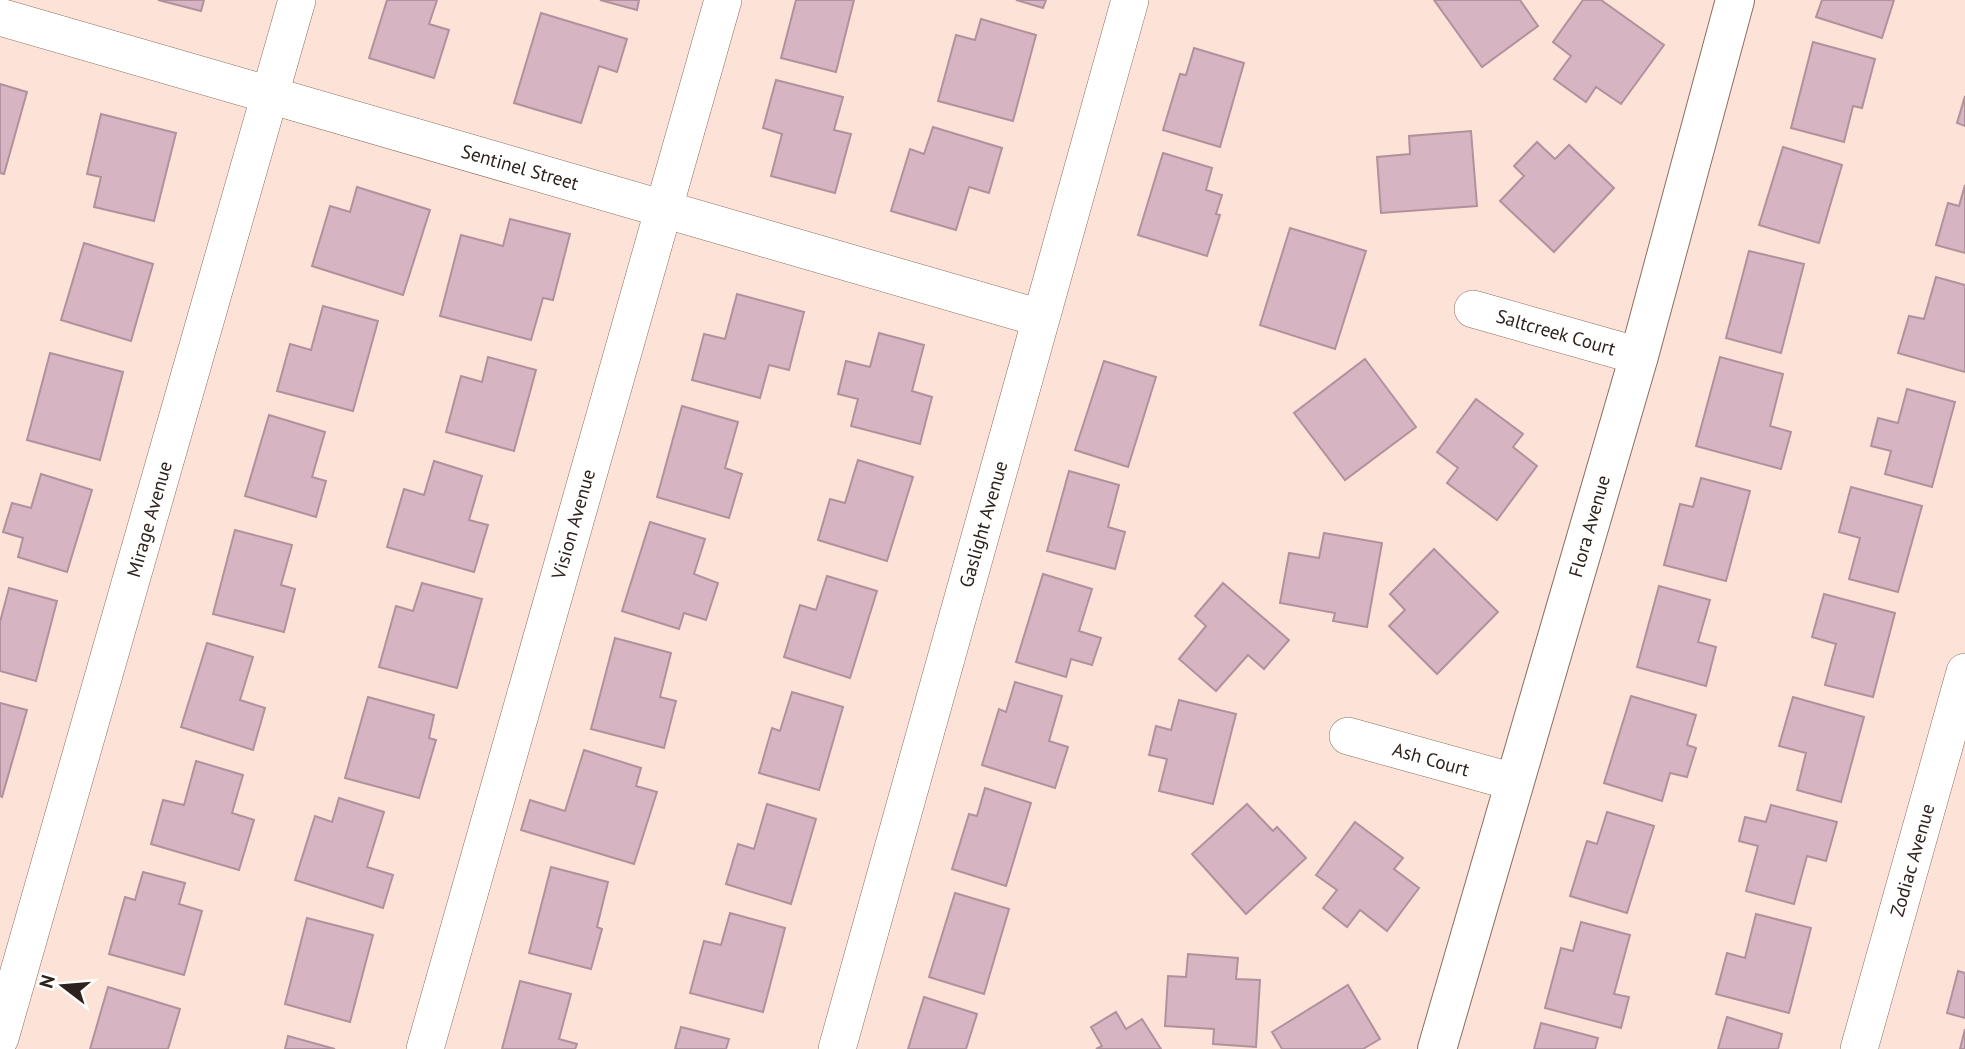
<svg xmlns="http://www.w3.org/2000/svg" width="1965" height="1049" font-family="'PT Sans',sans-serif">
  <rect width="100%" height="100%" fill="#fde3d7"/>
  <g fill="#d6b4c1" stroke="#b1919d" stroke-width="2">
    <path d="M158,0h46l-3,11z"/>
    <path d="M387,0h50l-8,24 20,6 -15,48 -65,-20z"/>
    <path d="M600,0h39l-2,10z"/>
    <path d="M796,0h58l-18,72 -55,-14z"/>
    <path d="M1016,0h30l-3,8z"/>
    <path d="M1434,0h86l18,26 -56,41z"/>
    <path d="M1583,0h18l63,45 -43,59 -25,-17 -10,15 -32,-23 17,-23 -18,-14z"/>
    <path d="M1822,0h72l-12,38 -66,-21z"/>
    <path d="M541,13l86,26 -10,33 -18,-6 -18,57 -67,-20z"/>
    <path d="M981,19l55,16 -23,86 -75,-20 18,-66 19,5z"/>
    <path d="M1813,42l62,17 -13,49 -9,-2 -9,36 -53,-14z"/>
    <path d="M1194,48l50,15 -24,84 -57,-17 17,-56 6,1z"/>
    <path d="M776,80l67,17 -9,33 17,4 -16,59 -64,-17 11,-42 -19,-6z"/>
    <path d="M0,84l27,8 -23,82 -4,-1z"/>
    <path d="M1965,96v30l-8,-3z"/>
    <path d="M101,114l75,19 -22,88 -60,-14 7,-30 -14,-3z"/>
    <path d="M933,127l69,21 -13,45 -20,-6 -13,43 -65,-19 19,-62 14,5z"/>
    <path d="M1471,131l6,75 -96,7 -4,-56 33,-3 -1,-18z"/>
    <path d="M1537,142l18,17 14,-14 45,43 -60,64 -54,-51 24,-25 -10,-10z"/>
    <path d="M1783,147l59,18 -23,78 -60,-18z"/>
    <path d="M1163,153l49,15 -6,22 16,5 -6,19 4,1 -13,41 -69,-21z"/>
    <path d="M1965,185v68l-29,-8 12,-42 11,3z"/>
    <path d="M357,187l73,23 -27,85 -91,-29 18,-60 20,6z"/>
    <path d="M510,219l60,15 -17,66 -10,-2 -12,42 -91,-24 21,-81 42,11z"/>
    <path d="M1290,228l76,23 -31,98 -75,-24z"/>
    <path d="M84,243l69,21 -22,77 -70,-21z"/>
    <path d="M1749,251l55,13 -23,89 -55,-15z"/>
    <path d="M1936,277l29,8v87l-67,-19 11,-37 15,3z"/>
    <path d="M737,294l67,18 -15,58 -20,-5 -9,33 -68,-18 12,-46 21,5z"/>
    <path d="M323,306l55,15 -25,90 -76,-20 13,-47 21,6z"/>
    <path d="M879,333l45,12 -12,46 20,6 -12,47 -69,-18 7,-27 -20,-5 8,-33 24,6z"/>
    <path d="M50,353l73,19 -23,88 -73,-20z"/>
    <path d="M488,357l48,13 -22,81 -68,-19 15,-56 21,6z"/>
    <path d="M1720,357l63,17 -13,52 21,6 -10,37 -85,-23z"/>
    <path d="M1365,359l51,68 -71,53 -51,-67z"/>
    <path d="M1104,361l52,16 -28,90 -53,-17z"/>
    <path d="M1907,389l48,13 -23,85 -47,-13 6,-23 -20,-5 7,-28 20,5z"/>
    <path d="M1476,399l47,35 -10,13 24,19 -40,54 -50,-37 11,-15 -21,-16z"/>
    <path d="M682,406l56,16 -13,46 17,6 -13,44 -72,-21z"/>
    <path d="M269,415l56,17 -13,45 14,4 -10,36 -71,-21z"/>
    <path d="M858,460l55,17 -26,84 -69,-21 12,-41 15,4z"/>
    <path d="M434,461l48,15 -13,44 19,5 -14,47 -87,-25 17,-58 20,6z"/>
    <path d="M1069,471l50,14 -11,42 17,5 -10,37 -68,-18z"/>
    <path d="M41,474l51,16 -25,82 -49,-15 5,-19 -20,-6 9,-29 19,5z"/>
    <path d="M1701,478l49,13 -24,90 -62,-16 16,-61 13,3z"/>
    <path d="M1851,487l71,19 -24,86 -49,-13 11,-41 -21,-6z"/>
    <path d="M650,522l55,17 -11,35 24,9 -12,37 -22,-7 -5,16 -57,-18z"/>
    <path d="M235,530l57,15 -11,40 14,4 -11,43 -71,-18z"/>
    <path d="M1324,533l58,10 -15,84 -34,-6 2,-8 -55,-10 9,-50 30,5z"/>
    <path d="M1434,549l64,63 -61,62 -48,-48 16,-16 -15,-16z"/>
    <path d="M1043,574l49,15 -13,42 22,7 -9,27 -21,-6 -5,18 -50,-15z"/>
    <path d="M827,576l50,15 -27,87 -66,-21 16,-52 16,5z"/>
    <path d="M422,583l60,16 -25,89 -78,-21 17,-61 17,5z"/>
    <path d="M1223,583l66,57 -25,29 -16,-14 -32,36 -37,-32 27,-33 -11,-10z"/>
    <path d="M1659,586l51,14 -12,42 18,5 -10,39 -69,-19z"/>
    <path d="M9,588l48,13 -21,80 -36,-10v-49z"/>
    <path d="M1824,594l71,19 -22,84 -48,-12 11,-41 -24,-7z"/>
    <path d="M615,638l56,15 -11,44 16,4 -12,47 -73,-19z"/>
    <path d="M207,643l46,14 -13,43 25,8 -12,42 -72,-23z"/>
    <path d="M1015,682l47,14 -13,45 19,6 -13,41 -73,-23 17,-56 7,3z"/>
    <path d="M792,692l51,15 -24,83 -60,-17 13,-45 8,3z"/>
    <path d="M1631,696l65,19 -9,30 9,3 -9,29 -17,-4 -8,28 -58,-18z"/>
    <path d="M368,697l66,18 -5,23 7,2 -17,58 -74,-20z"/>
    <path d="M1793,697l71,20 -23,85 -44,-12 9,-37 -27,-7z"/>
    <path d="M1179,700l57,14 -23,90 -54,-13 8,-32 -18,-4 7,-29 15,4z"/>
    <path d="M0,703l27,7 -25,87 -2,-1z"/>
    <path d="M584,750l57,18 -5,18 21,6 -23,72 -113,-34 9,-30 35,11z"/>
    <path d="M196,761l47,14 -11,38 22,7 -15,50 -88,-26 12,-44 21,5z"/>
    <path d="M985,788l46,15 -25,83 -54,-17 17,-55 8,2z"/>
    <path d="M339,798l45,14 -17,55 26,8 -10,33 -88,-28 20,-64 17,6z"/>
    <path d="M767,804l49,15 -25,85 -65,-20 12,-40 16,5z"/>
    <path d="M1247,804l26,27 4,-4 29,31 -60,56 -54,-60z"/>
    <path d="M1771,805l66,17 -11,39 -19,-5 -13,48 -48,-13 12,-45 -19,-5 6,-24 21,5z"/>
    <path d="M1607,812l47,14 -27,87 -57,-17 17,-55 10,3z"/>
    <path d="M1355,822l48,36 -9,11 25,19 -32,43 -27,-21 -13,17 -24,-19 14,-18 -21,-15z"/>
    <path d="M551,867l57,15 -11,45 5,2 -11,40 -62,-16z"/>
    <path d="M143,872l42,11 -6,21 23,7 -18,64 -75,-21 16,-57 10,3z"/>
    <path d="M955,893l54,16 -25,85 -55,-17z"/>
    <path d="M730,913l55,15 -22,84 -73,-19 14,-52 17,4z"/>
    <path d="M1756,914l55,14 -22,85 -73,-19 11,-41 18,5z"/>
    <path d="M307,918l66,17 -23,87 -65,-18z"/>
    <path d="M1581,922l49,13 -16,59 15,3 -8,31 -76,-20 16,-60 12,3z"/>
    <path d="M1188,954l50,4 -2,21 24,1 -4,67 -43,-3 1,-15 -49,-3 3,-50 18,1z"/>
    <path d="M1958,971l7,2v45l-18,-5z"/>
    <path d="M520,981l51,13 -12,45 18,5 -2,5h-73z"/>
    <path d="M1348,985l32,54 -17,10h-81l-10,-17z"/>
    <path d="M108,987l72,22 -12,40h-78z"/>
    <path d="M924,997l53,17 -11,35h-58z"/>
    <path d="M1116,1012l10,17 16,-10 19,30h-65l6,-3 -11,-19z"/>
    <path d="M1727,1017l55,17 -4,15h-60z"/>
    <path d="M1541,1023l57,15 -3,11h-61z"/>
    <path d="M681,1027l48,12 -3,10h-51z"/>
    <path d="M1965,1029v20h-5z"/>
    <path d="M288,1036l47,13h-50z"/>
  </g>
  <g fill="none" stroke-linecap="round" stroke-linejoin="round">
    <defs>
      <g id="street">
        <path d="M0,17l1040,301"/>
        <path d="M1473,309l166,47"/>
        <path d="M1348,736l166,46"/>
        <path d="M0,1038l297,-1038"/>
        <path d="M425,1049l298,-1049"/>
        <path d="M837,1049l293,-1049"/>
        <path d="M1859,1049l106,-377"/>
      </g>
      <path id="secondary" d="M1437,1049l202,-693 96,-356"/>
    </defs>
    <use href="#street" stroke="#8b6e61" stroke-width="38"/>
    <use href="#secondary" stroke="#8b6e61" stroke-width="40"/>
    <use href="#street" stroke="#fff" stroke-width="37"/>
    <use href="#secondary" stroke="#fff" stroke-width="38"/>
  </g>
  <g text-anchor="middle" dominant-baseline="central" stroke-width="5" stroke-linejoin="round" paint-order="stroke">
    <g font-size="19" fill="#2e221d" stroke="#fff">
      <text transform="translate(520 167) rotate(16)">Sentinel Street</text>
      <text transform="translate(1556 332) rotate(16)">Saltcreek Court</text>
      <text transform="translate(149 519) rotate(-74)">Mirage Avenue</text>
      <text transform="translate(573 524) rotate(-74)">Vision Avenue</text>
      <text transform="translate(983 524) rotate(-74)">Gaslight Avenue</text>
      <text transform="translate(1589 526) rotate(-74)">Flora Avenue</text>
      <text transform="translate(1431 759) rotate(16)">Ash Court</text>
      <text transform="translate(1912 860) rotate(-74)">Zodiac Avenue</text>
    </g>
  </g>
  <g transform="translate(63 986) rotate(286)" stroke="#ffffff" stroke-width="5" paint-order="stroke">
  <path d="M0-5L12 26L0 18L-12 26Z" fill="#2e221d"/>
  <text y="-10" font-size="19" font-weight="bold" text-anchor="middle" fill="#2e221d">N</text>
  </g>
</svg>
